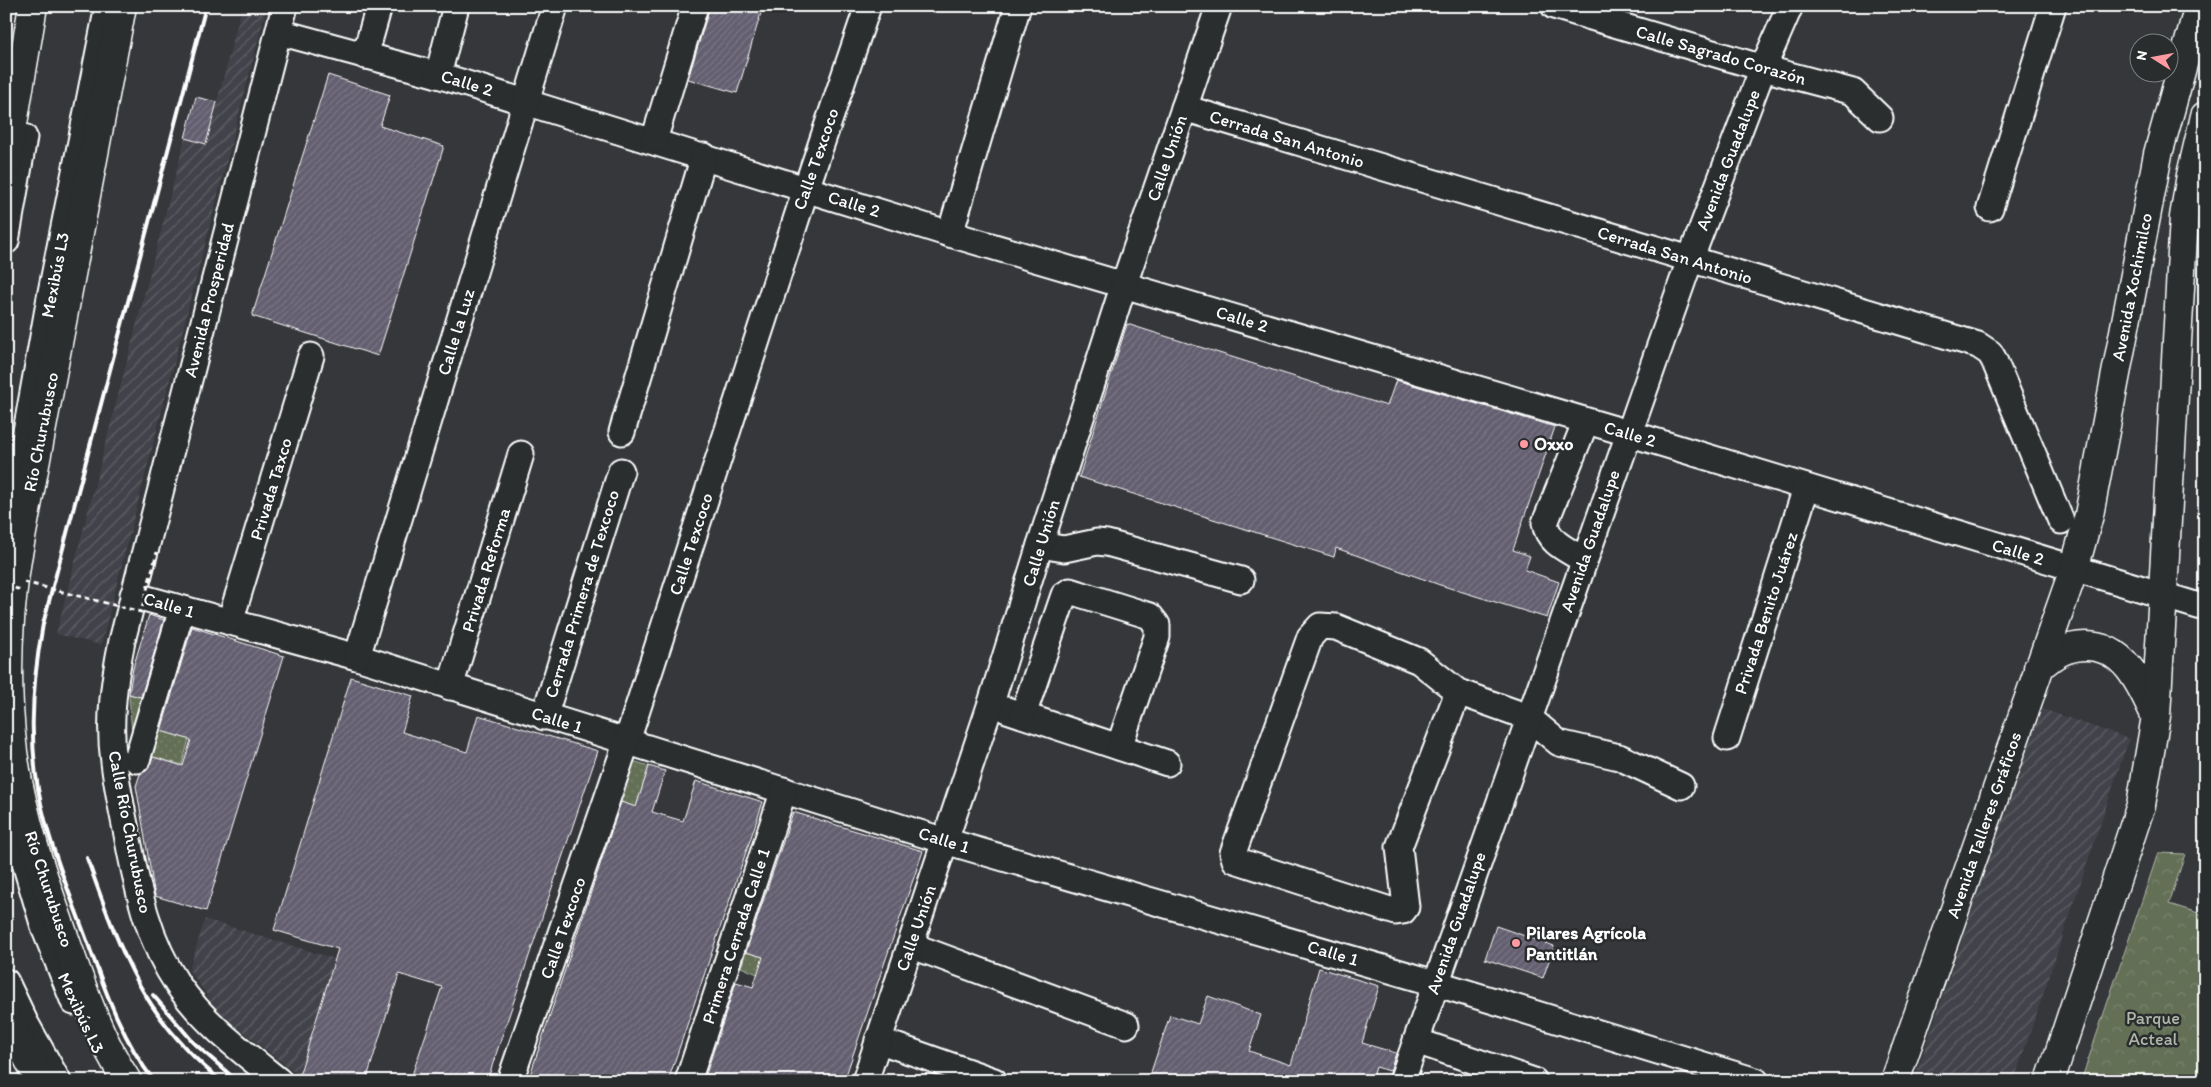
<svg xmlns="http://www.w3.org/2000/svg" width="2211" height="1087" font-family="Itim,sans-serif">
  <defs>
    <pattern id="industrial-furrows" width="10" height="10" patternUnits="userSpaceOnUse" patternTransform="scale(1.25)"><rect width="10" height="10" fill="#43434b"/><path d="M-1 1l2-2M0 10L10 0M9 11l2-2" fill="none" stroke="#5f5f66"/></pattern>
    <pattern id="grass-dots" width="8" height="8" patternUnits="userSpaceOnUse" patternTransform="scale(1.25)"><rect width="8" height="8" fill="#636f56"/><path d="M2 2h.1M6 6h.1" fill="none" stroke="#7a856f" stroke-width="1.8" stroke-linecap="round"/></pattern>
    <pattern id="forest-crowns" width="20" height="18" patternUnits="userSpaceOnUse" patternTransform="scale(1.25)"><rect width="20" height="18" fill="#636f56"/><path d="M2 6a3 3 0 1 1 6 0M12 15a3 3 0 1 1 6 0" fill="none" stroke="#7a856f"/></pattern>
    <pattern id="building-hatch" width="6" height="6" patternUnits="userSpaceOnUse" patternTransform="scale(1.25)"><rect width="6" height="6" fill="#635e6f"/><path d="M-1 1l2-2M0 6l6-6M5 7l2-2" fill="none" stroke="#7a7685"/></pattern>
  </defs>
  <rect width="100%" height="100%" fill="#35373b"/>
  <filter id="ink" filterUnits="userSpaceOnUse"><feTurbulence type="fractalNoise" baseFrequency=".02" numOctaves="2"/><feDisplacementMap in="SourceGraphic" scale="10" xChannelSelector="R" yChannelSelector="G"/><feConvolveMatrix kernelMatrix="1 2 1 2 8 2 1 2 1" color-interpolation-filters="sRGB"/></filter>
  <g filter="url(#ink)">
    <g fill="url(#industrial-furrows)">
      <path d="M242,6h25l-166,639 -45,-11 129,-496 21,6z"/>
      <path d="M2040,708l89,31 -115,342h-100z"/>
      <path d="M205,919l130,40 -36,117 -64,-51 -18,-16 -28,-39z"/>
    </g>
    <g fill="url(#grass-dots)" stroke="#b1b7aa">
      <path d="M129,694l15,4 -12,36z"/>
      <path d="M155,729l34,10 -7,26 -36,-10z"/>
      <path d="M633,761l16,5 -13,41 -16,-5z"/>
      <path d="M746,952l64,19 -8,22 -61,-26z"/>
    </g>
    <path fill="url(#forest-crowns)" stroke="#b1b7aa" d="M2158,853l27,1 -16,50 36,11v166h-124z"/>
    <g fill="url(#building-hatch)" stroke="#fff">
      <path d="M710,6h53l-26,87 -49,-14z"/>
      <path d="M328,75l62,20 -10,31 64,20 -66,210 -126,-40z"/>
      <path d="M196,97l21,5 -11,42 -21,-6z"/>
      <path d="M1127,324l260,82 9,-26 159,47 -42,123 17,6 -5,14 34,12 -12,36 -107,-33 -104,-37 -2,9 -255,-80z"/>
      <path d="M149,615l15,5 -23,77 -12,-3 4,-26z"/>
      <path d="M192,627l92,29 -78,255 -51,-15 -19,-110 4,-12 7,-4 6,-13 30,9 8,-26 -30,-9z"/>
      <path d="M351,677l62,19 -11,36 65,20 11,-37 120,36 -111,330h-77l32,-94 -43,-13 -33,107h-61l-6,-5 39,-127 -64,-19z"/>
      <path d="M649,766l16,5 -13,41 31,9 13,-40 67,21 -95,279h-140l93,-279 15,5z"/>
      <path d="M793,812l130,39 -79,230h-115l-23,-7 30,-92 17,5 10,-30 -17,-5z"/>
      <path d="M1496,926l58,20 -11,32 -58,-19z"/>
      <path d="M1319,968l60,18 -17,57 34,10 -6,18 -14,-4 -4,14h-224l22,-66 28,9 10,-28 53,19 -12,36 42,14z"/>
    </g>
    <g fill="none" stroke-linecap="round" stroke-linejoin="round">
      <defs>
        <g id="minor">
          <path d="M1554,6l209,62 90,24 27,26"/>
          <path d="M279,32l159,43 512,159 678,199 577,175"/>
          <path d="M365,56l14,-50"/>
          <path d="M438,75l18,-69"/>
          <path d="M1184,108l794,237 12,8 4,7 67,161"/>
          <path d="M654,140l41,-134"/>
          <path d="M1990,208l63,-202"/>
          <path d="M950,234l67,-225"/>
          <path d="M6,241l18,-104"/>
          <path d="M622,432l82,-276"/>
          <path d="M8,532l43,-240 57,-286"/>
          <path d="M1040,545l24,4 33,-7 10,1 134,37"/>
          <path d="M1584,560c-16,-10 -36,-17 -39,-37l41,-102"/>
          <path d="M133,595l224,62 588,184 490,142 321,98"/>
          <path d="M230,622l81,-266"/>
          <path d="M357,657l198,-651"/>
          <path d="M450,687l71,-233"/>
          <path d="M1458,692l-59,155 7,60 -3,4 -7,1 -161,-52 -2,-7 77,-216 10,-11 16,1 83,34 39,31 70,25 31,26 60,14 62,29"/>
          <path d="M1007,710l160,53"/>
          <path d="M1023,715l41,-120 6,-4 80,25 7,9v12l-38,110"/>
          <path d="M544,717l77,-246"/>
          <path d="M1727,738l79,-250"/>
          <path d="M137,760l45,-151"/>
          <path d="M6,799l38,128 30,75"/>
          <path d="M910,945l216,80"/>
          <path d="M6,982l19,40 33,59"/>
          <path d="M878,1040l116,41"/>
          <path d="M1416,1041l118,40"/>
          <path d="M279,1081c-36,-29 -74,-57 -101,-96 -30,-45 -40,-94 -50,-145 -5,-26 -11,-52 -14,-78 -6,-40 0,-82 8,-121l163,-635"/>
          <path d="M510,1081l117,-340 179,-552 62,-183"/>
          <path d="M688,1081l96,-291"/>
          <path d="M865,1081l126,-378 49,-158 84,-261 95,-278"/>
          <path d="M1402,1081l288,-821 73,-192 27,-62"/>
        </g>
        <g id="major">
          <path d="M122,6l-105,553c-10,64 -12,129 -4,193 9,65 31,129 53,190 17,48 33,96 61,139"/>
          <path d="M6,165l27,-159"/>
          <path d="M2038,668c7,-6 14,-12 22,-16 8,-4 17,-6 26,-6 39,0 55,39 69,69"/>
          <path d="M6,1017l34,64"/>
          <path d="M1895,1081l179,-512 15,-54 69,-361 41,-148"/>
          <path d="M2050,1081l91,-276 15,-89 28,-499 7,-42 14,-59"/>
        </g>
      </defs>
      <use href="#minor" stroke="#fff" stroke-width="29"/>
      <use href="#major" stroke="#fff" stroke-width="31"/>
      <use href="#minor" stroke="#2a2d2e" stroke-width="25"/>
      <use href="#major" stroke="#2a2d2e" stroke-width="28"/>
      <g stroke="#fff" stroke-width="4">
        <path d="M87,858c33,92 55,159 134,223"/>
        <path d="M153,995l41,48 43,38"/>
        <path d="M154,1081c-33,-43 -50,-94 -68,-143 -14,-39 -31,-78 -41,-118 -18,-65 -14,-131 -2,-196l163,-618"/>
      </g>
      <g stroke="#fff" stroke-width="3" stroke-dasharray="5 4" stroke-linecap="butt">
        <path d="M24,582l117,30 16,-60"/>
        <path d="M6,586l16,4"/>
      </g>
    </g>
  </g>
  <g fill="#ff9aa2" stroke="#2a2d2e" stroke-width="2">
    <circle cx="1524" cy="444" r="5"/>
    <circle cx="1516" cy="943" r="5"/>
  </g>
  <g text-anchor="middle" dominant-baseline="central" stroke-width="5" stroke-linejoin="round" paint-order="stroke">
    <g font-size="18" fill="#fff" stroke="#2a2d2e">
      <text transform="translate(1721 55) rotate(16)">Calle Sagrado Corazón</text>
      <text transform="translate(467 83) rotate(17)">Calle 2</text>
      <text transform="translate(1287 139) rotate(17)">Cerrada San Antonio</text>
      <text transform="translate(1167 158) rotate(-71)">Calle Unión</text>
      <text transform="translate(816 159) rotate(-71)">Calle Texcoco</text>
      <text transform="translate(1728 160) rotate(-69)">Avenida Guadalupe</text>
      <text transform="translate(854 204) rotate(17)">Calle 2</text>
      <text transform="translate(1675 255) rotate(17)">Cerrada San Antonio</text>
      <text transform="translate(55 275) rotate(-79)">Mexibús L3</text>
      <text transform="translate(2132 287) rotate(-79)">Avenida Xochimilco</text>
      <text transform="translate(209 300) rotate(-76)">Avenida Prosperidad</text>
      <text transform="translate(1242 319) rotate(17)">Calle 2</text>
      <text transform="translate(456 332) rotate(-73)">Calle la Luz</text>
      <text transform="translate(41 432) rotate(-79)">Río Churubusco</text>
      <text transform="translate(1630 434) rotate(16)">Calle 2</text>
      <text transform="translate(271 489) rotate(-73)">Privada Taxco</text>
      <text transform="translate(1590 541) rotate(-71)">Avenida Guadalupe</text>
      <text transform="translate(1041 543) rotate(-73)">Calle Unión</text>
      <text transform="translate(691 544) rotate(-72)">Calle Texcoco</text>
      <text transform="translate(2018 552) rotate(17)">Calle 2</text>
      <text transform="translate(486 570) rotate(-73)">Privada Reforma</text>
      <text transform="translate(582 594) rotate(-73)">Cerrada Primera de Texcoco</text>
      <text transform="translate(169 605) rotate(16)">Calle 1</text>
      <text transform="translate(1766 613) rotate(-72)">Privada Benito Juárez</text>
      <text transform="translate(557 720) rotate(17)">Calle 1</text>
      <text transform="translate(1984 825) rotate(-71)">Avenida Talleres Gráficos</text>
      <text transform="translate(130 832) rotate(79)">Calle Río Churubusco</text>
      <text transform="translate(944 840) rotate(17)">Calle 1</text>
      <text transform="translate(49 889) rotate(72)">Río Churubusco</text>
      <text transform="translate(1456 923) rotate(-71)">Avenida Guadalupe</text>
      <text transform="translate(563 928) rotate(-71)">Calle Texcoco</text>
      <text transform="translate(916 928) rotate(-71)">Calle Unión</text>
      <text transform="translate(736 936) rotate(-72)">Primera Cerrada Calle 1</text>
      <text transform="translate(1333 953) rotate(16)">Calle 1</text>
      <text transform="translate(81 1013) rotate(65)">Mexibús L3</text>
    </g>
    <g font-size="18" font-weight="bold" fill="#fff" stroke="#2a2d2e" text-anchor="start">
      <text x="1534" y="444">Oxxo</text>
      <text x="1526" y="933">Pilares Agrícola<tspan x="1526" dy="21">Pantitlán</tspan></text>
    </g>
    <g font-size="18" fill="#b1b7aa" stroke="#2a2d2e">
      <text x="2153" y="1018">Parque<tspan x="2153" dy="21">Acteal</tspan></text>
    </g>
  </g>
  <rect width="2211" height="1087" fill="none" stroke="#2a2d2e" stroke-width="25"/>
  <rect x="12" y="12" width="2186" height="1062" fill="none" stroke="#fff" stroke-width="2" filter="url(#ink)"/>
  <g transform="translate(2154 58) rotate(281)"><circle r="24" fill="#2a2d2e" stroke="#7f8182"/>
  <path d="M0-4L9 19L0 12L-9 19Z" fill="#ff9aa2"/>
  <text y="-8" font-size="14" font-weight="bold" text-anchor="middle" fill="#ffffff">N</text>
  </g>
</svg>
